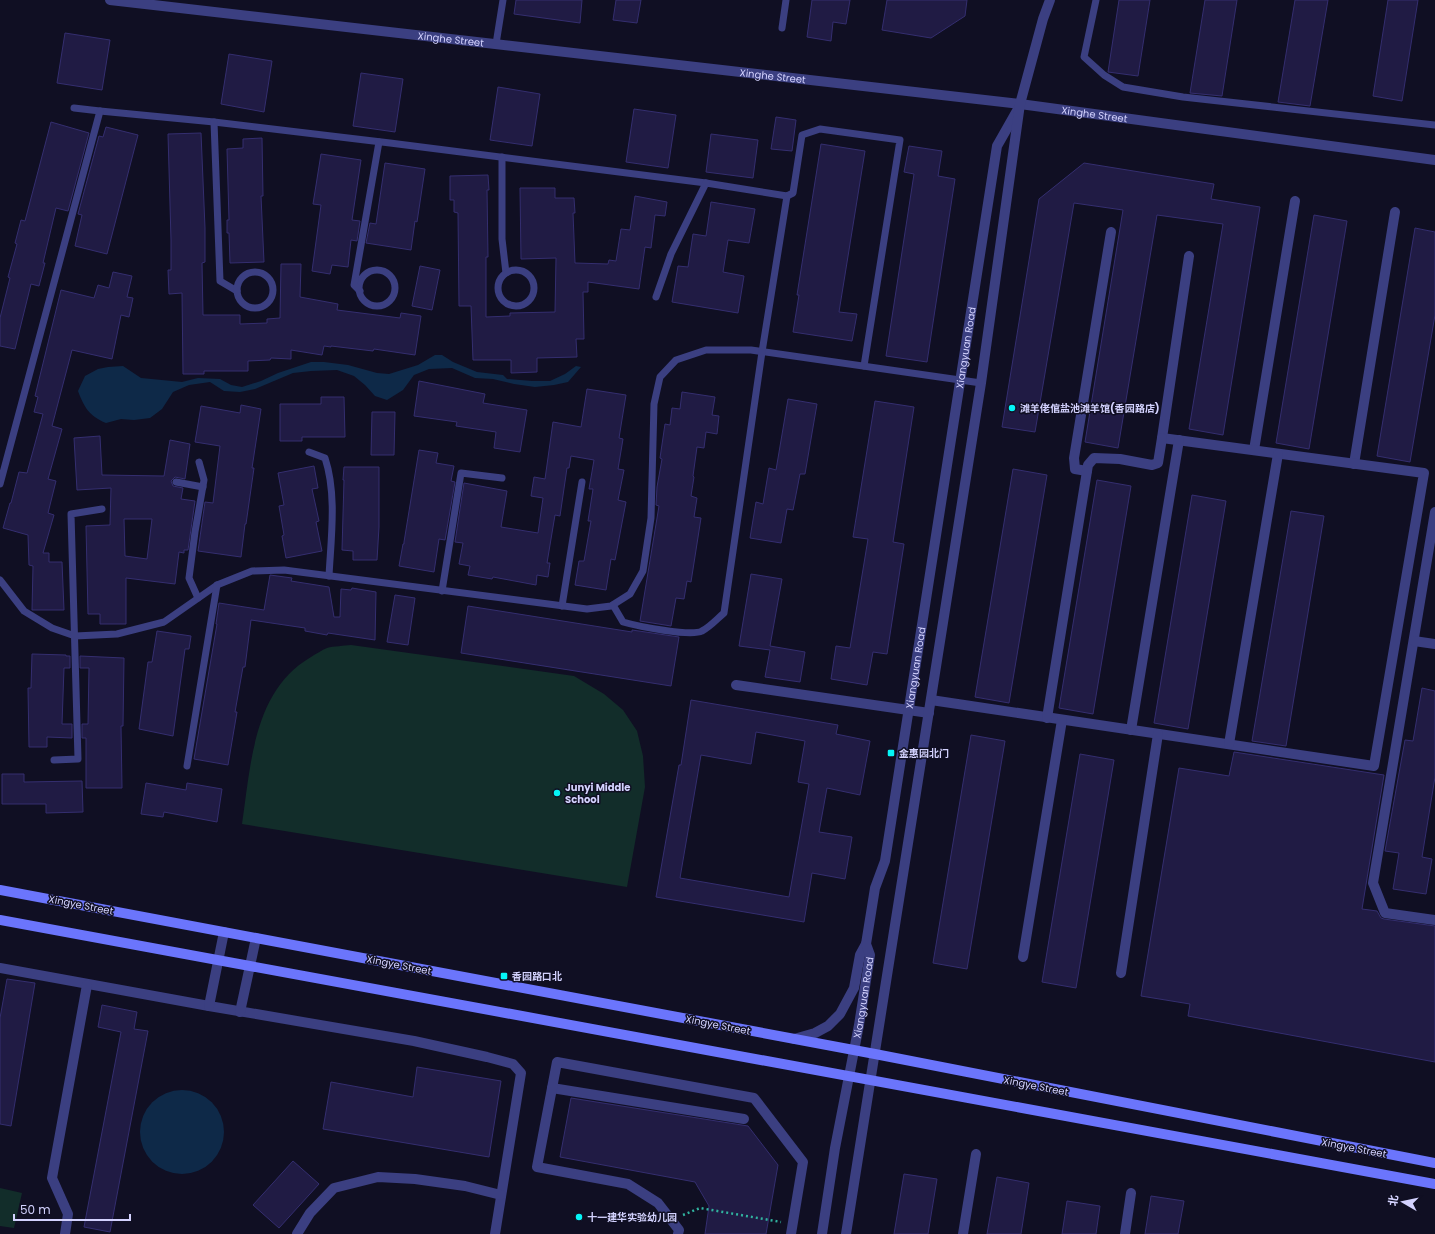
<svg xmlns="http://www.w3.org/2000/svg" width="1435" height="1234" font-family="Poppins,'Noto Sans SC',sans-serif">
  <rect width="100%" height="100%" fill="#100f23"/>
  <g fill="#122d2a">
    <path d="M351,645l223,31 30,18 19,16 14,21 6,25 2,31 -18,100 -385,-63c9,-60 11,-133 69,-167 5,-3 11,-7 16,-9 7,-2 17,-2 24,-3z"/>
    <path d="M0,1188l22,5 -8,35 -14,-2z"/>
  </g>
  <g fill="#0e2948">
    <path d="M435,355h7l11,7 24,10 26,3 4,4 25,2h18l15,-7 11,-8 5,1 -13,15 -14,3 -19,2 -21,-3 -21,-5 -18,-1 -23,-10 -23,1 -15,6 -11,15 -16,10 -12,-4 -10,-11 -11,-9 -17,-6 -26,1 -18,2 -38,16 -15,3 -16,-1 -14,-9 -21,3 -16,7 -11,17 -12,9 -16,2 -13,-1 -15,4c-17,-7 -22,-16 -28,-32l7,-15 13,-7 10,-2 15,-1 18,12 41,4 16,-4 22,1 11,6 11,2 19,-6 17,-8 33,-11h13l24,3 29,8 12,1 29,-9z"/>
    <circle cx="182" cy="1132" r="42"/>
  </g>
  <g fill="#201b44" stroke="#342e6f" fill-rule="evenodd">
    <path d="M516,0h66l-2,23 -66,-9z"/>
    <path d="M616,0h25l-4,23 -24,-3z"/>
    <path d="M812,0h38l-4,24 -13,-2 -2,19 -24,-4z"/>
    <path d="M887,0h80l-2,16 -34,22 -49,-8z"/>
    <path d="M1119,0h31l-12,76 -30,-4z"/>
    <path d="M1205,0h32l-15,96 -32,-3z"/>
    <path d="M1295,0h33l-18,106 -32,-4z"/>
    <path d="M1388,0h30l-16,101 -29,-5z"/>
    <path d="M65,33l45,7 -8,50 -45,-7z"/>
    <path d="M229,54l43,7 -8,51 -43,-8z"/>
    <path d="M361,73l42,6 -8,53 -42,-6z"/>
    <path d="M498,87l42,7 -8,52 -42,-6z"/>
    <path d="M634,109l42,6 -8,53 -42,-6z"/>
    <path d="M776,117l20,3 -4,31 -21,-2z"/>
    <path d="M51,122l38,11 -21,78 -12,-3 -13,55h2l-6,23 -8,-2 -16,65 -15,-3v-28l10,-40 -2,-1 9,-33 -2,-1 6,-23 4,1z"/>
    <path d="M106,127l32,8 -31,119 -32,-8 7,-31 -4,-1 21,-78 4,1z"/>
    <path d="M201,133l4,95v34l-3,1 1,52h37v9l27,-1v-4l13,-1 1,-54h20l-1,33 38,7 -1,6 63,8 1,-5 20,3 -6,39 -41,-6 -1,2 -42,-5v1l-7,-1 -2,9 -31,-5v9l-20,-1 -1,2 -22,1v10h-44v3h-21l-1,-81 -13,1 -1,-24h3v-30l-3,-106z"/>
    <path d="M711,134l47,6 -5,38 -47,-6z"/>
    <path d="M262,138l1,58h-2l3,66 -34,1 -1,-30h-2v-13h2l-2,-71 16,-1v-9z"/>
    <path d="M821,144l44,7 -26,161 18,2 -5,27 -59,-9 6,-37h-2z"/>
    <path d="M909,146l33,5 -4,25 17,3 -28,183 -41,-6 28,-182 -10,-2z"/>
    <path d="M321,154l40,6 -9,60 8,1 -3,20 -6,-1 -3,27 -16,-2 -2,9 -18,-3 9,-66 -8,-1z"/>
    <path d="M385,163l40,6 -8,53 -2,-1 -4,29 -45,-7 4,-20 6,1z"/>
    <path d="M1084,163l130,21 -3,15 49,8 -37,228 -34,-6 34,-205 -66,-9 -39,233 -33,-6 38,-232 -49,-7 -39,229 -33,-5 37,-228z"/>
    <path d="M488,175l1,15h-2l1,67h-2v60l24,-1v-3l45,-1 1,-54 -35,1 -1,-71h35v10h19l1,15h-2l2,50 33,1 1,-4 7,1 5,-32 9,1 5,-34 32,6 -2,14 -10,-1 -4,33 -6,-1 -6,42 -51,-7v10h-5l1,47h-8l1,18 -40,1v14l-26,1v-13h-38l-2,-54h-12l-1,-93 -4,-1v-12h-4v-24z"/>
    <path d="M711,202l44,7 -6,34 -21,-3 -5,32 21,4 -6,37 -66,-11 6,-36 10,1 5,-33 13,2z"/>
    <path d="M1314,215l33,6 -38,228 -33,-6z"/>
    <path d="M1415,228l20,4v83l-25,147 -33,-6z"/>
    <path d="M420,266l20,4 -8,40 -20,-4z"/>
    <path d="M113,272l19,4 -5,21 6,1 -4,19 -8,-2 -9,44 -40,-9 -20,76 10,3 -14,50 8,2 -8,32 6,2 -11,38h6v9h13l2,48h-32l1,-44 -4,-1 -1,-30 -25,-7 7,-25h1l8,-31 8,1 16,-59 -9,-2 4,-15 -3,-1 26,-106 33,8 4,-13 11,3z"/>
    <path d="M419,381l66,13 -2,9 44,7 -7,42 -26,-4 2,-16 -40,-6 1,-4 -43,-6z"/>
    <path d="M587,389l39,6 -7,43 4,1 -5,30 6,1 -6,30 8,2 -11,58 -4,-1 -5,31 -31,-5 4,-24h5l7,-40h-3l5,-32h-4l5,-29 -23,-4 -2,12h-2l-7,48 -5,-1 -8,48h3l-2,14 -11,-2 -1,10 -43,-8 -1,2 -24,-4 2,-9 -11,-2 4,-21 -8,-1 9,-59 43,8 -6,36 37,6 5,-35 -12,-2 3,-19 11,2 8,-57 28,5z"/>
    <path d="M682,392l33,5 -3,18 7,1 -2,18 -11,-2 -2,16 -7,-1 -4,29 1,1 -3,19 6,2 -3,19 7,1 -10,64 -4,-1 -3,18 -8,-1 -5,28 -31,-5 19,-115 -3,-1 1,-18 5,-28 -2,-1 5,-34 5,1 2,-17 8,1z"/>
    <path d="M321,397h23l1,40h-43v4h-22v-37h41z"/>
    <path d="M788,399l29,5 -12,70h-5l-7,36 -6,-1 -6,34 -31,-5 6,-36 7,2 6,-36 7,2z"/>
    <path d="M875,401l39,6 -21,135 11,2 -17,110 -14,-2 -6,33 -36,-6 5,-33 14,2 18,-109 -15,-2z"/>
    <path d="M241,405l20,4 -9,59h2l-8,56h-1l-4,33 -43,-6 7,-49 8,1 7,-57 -25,-4 6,-36 39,7z"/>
    <path d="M372,412h23l-1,43h-23z"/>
    <path d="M100,436l2,39 62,1 6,-36 20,4 -5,35 -10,-2 -4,4 2,5 10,2 -2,11 14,2 -7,49h-4v3l-5,-1 -4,32 -49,-6v46h-26v-10h-12l-2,-88 24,-1 1,-37 -34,2 -3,-52zM124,519h28l-5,40 -22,-3z"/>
    <path d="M419,450l19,3 -2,10 18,3 -3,15 4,1 -10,58 -6,-1 -5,33 -35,-6 4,-22h1v-2z"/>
    <path d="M314,466l4,22 -6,1 7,32 -3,1 6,29 -36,7 -4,-22 2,-1 -5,-29 5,-1 -6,-32z"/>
    <path d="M344,467h35v60l-2,33h-24v-9l-11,-1 2,-70h-1z"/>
    <path d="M1013,469l34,6 -38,228 -34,-6z"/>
    <path d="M1097,480l34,6 -38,228 -34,-6z"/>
    <path d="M1192,495l34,6 -38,228 -34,-6z"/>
    <path d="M1291,511l33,5 -38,230 -34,-5z"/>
    <path d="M751,574l31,5 -12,67 35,6 -5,30 -35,-5 5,-27 -31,-4z"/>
    <path d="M270,575l22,3 -1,3 38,6 5,30h6l1,-28 10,1 1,-2 24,4 -1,48 -47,-7 -1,2 -22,-4v-3l-54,-8 -6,47h-2l-8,45h2l-9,53 -34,-6 23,-135h-1l3,-21 45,7z"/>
    <path d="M395,595l20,3 -7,47 -21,-3z"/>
    <path d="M468,606l164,26v-2l47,7 -8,49 -210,-33z"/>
    <path d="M157,631l34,5 -2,13h-4l-12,87 -34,-7 9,-67h4z"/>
    <path d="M32,654l34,1v1h4v12h-6l-2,56h10v14l-25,-1v10h-18l-1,-59h3z"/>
    <path d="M80,656l44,2 -1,68h-2l1,62h-36v-50h-4v-14h6l1,-56h-9z"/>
    <path d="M1422,688l13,3v86l-13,80 10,2 -6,35 -33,-5 6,-36 -14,-2 20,-111 8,1z"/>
    <path d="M691,700l147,25 -2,9 34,7 -10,54 -33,-7 -8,44 33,5 -7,42 -33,-6 -8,49 -148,-25 23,-132h2zM756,732l49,9 -7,41 11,2 -20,113 -109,-19 21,-123 50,9z"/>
    <path d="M971,735l34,6 -38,228 -34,-6z"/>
    <path d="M1234,752l150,23 -22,134 15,2 4,7 3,1 51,7v136l-247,-46 2,-12 -49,-8 38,-228 50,8z"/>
    <path d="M1080,754l34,6 -38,228 -34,-6z"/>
    <path d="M2,774h22v8l58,-1 1,31 -37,1v-9h-44z"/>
    <path d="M146,783l40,7 1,-7 35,6 -5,33 -53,-10 -1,5 -22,-3z"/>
    <path d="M7,979l28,4 -24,143 -11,-2v-106z"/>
    <path d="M102,1005l35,7 -3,17 14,2 -38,201 -26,-5 37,-195 -23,-5z"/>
    <path d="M417,1067l84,14 -12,76 -166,-28 8,-47 82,15z"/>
    <path d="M571,1098l177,28 30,39 -12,69h-61l4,-28 -14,-24 -135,-25z"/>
    <path d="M293,1161l26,23 -40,44 -26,-23z"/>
    <path d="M904,1174l33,5 -9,55h-34z"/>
    <path d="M997,1177l32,6 -8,51h-34z"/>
    <path d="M1151,1196l33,5 -6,33h-33z"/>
    <path d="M1067,1201l33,5 -4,28h-34z"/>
  </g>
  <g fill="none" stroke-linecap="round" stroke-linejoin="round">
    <path stroke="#31b39f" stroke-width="2.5" stroke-dasharray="2 3" stroke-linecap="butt" d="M683,1215l17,-7 81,14"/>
    <g stroke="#3b3f81" stroke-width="7">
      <path d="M1096,0l-12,57 20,18 19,12 60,10 252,28"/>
      <path d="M782,28l4,-28"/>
      <path d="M496,44l7,-44"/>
      <path d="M74,108l26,3 114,11 176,21 316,40 81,13 6,-3 9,-58 18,-6 80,11 -36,226"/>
      <path d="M214,122l6,159 17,10"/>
      <path d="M502,157v82l4,34"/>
      <circle cx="516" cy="288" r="18"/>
      <circle cx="377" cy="288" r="18"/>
      <circle cx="255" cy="290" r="18"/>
      <path d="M360,291l-6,-6 25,-143"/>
      <path d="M656,297l15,-43 35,-71"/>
      <path d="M309,452l16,6c12,36 6,80 4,118"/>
      <path d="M176,482l27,5"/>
      <path d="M0,484l100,-373"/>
      <path d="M0,580l24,31 28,17 23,8 42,-2 47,-12 53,-37 35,-14 32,-1 303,39 24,-3 19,-12 13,-23 8,-53 3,-114 6,-27 16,-17 30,-10h45l230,33"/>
      <path d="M442,591l19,-118 41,5"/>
      <path d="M198,598l-9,-20 6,-46 9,-52 -5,-18"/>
      <path d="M613,605l10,17c14,4 68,15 79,9 8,-4 15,-12 22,-18l38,-261 25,-156"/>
      <path d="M562,606l20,-124"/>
      <path d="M54,760l24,-1 -7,-245 31,-5"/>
      <path d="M187,766l30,-181"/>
    </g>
    <g stroke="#3b3f81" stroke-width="10">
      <path d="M1254,450l41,-249"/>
      <path d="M1354,464l41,-252"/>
      <path d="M1087,471l-12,-2 -1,-11 37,-226"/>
      <path d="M1435,512l-62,371 12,30 50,7"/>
      <path d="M1414,641l21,3"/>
      <path d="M736,685l193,28"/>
      <path d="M931,700l443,66 50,-293 -262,-35 27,-182"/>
      <path d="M1047,718l41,-253 6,-7 26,1 32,6 6,-2 4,-25"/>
      <path d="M1131,730l48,-290"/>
      <path d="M1229,744l49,-290"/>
      <path d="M1023,957l39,-237"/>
      <path d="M0,968l209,38 205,35 73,16 26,7 8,9 -26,161"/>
      <path d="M1121,973l37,-239"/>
      <path d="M209,1006l15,-74"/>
      <path d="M240,1012l16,-74"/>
      <path d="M552,1088l192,31"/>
      <path d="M65,1234l3,-20 -16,-36 35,-193"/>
      <path d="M297,1234l13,-21 24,-25 44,-11 37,2 50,7 36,9"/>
      <path d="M678,1234l1,-4 -21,-27 -30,-19 -91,-17 20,-105 197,36 49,64 -12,72"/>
      <path d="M963,1234l13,-80"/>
      <path d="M1125,1234l6,-41"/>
    </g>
    <g stroke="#3b3f81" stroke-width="10">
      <path id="s1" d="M110,0l910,104 415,56"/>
      <path d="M794,1039l21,-6 13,-7 12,-12 14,-26 6,-33 6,-11"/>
      <path id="s2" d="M822,1234l13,-86 24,-123 11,-70 -4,-11 9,-56 10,-27 112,-715 21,-37"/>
      <path d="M846,1234l135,-851 39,-279 23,-85 7,-19"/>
    </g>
    <g stroke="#6b75fc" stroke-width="10">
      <path d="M0,890l875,164 560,109"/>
      <path d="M0,920l1435,264"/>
    </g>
  </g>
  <g fill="#05f5f7" stroke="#100f23" stroke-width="1.5">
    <circle cx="1012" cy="408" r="4"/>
    <rect x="887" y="749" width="8" height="8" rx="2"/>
    <circle cx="557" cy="793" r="4"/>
    <rect x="500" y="972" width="8" height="8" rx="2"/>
    <circle cx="579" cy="1217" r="4"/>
  </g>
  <g text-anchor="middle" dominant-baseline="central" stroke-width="3" stroke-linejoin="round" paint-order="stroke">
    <g font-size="10" fill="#d3d2fe" stroke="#100f23">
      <text stroke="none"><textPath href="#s1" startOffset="343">Xinghe Street</textPath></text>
      <text stroke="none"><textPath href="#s1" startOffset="667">Xinghe Street</textPath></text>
      <text stroke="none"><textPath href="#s1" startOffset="991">Xinghe Street</textPath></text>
      <text stroke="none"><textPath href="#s2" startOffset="900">Xiangyuan Road</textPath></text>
      <text stroke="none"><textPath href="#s2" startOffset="576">Xiangyuan Road</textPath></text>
      <text transform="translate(81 905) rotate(11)">Xingye Street</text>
      <text transform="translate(399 965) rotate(11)">Xingye Street</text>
      <text stroke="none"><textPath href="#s2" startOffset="240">Xiangyuan Road</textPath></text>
      <text transform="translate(718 1025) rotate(11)">Xingye Street</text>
      <text transform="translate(1036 1086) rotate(11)">Xingye Street</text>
      <text transform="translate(1354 1148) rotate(11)">Xingye Street</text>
    </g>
    <g font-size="10" font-weight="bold" fill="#d3d2fe" stroke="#100f23" text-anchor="start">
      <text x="1020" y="408">滩羊佬倌盐池滩羊馆(香园路店)</text>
      <text x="899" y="753">金惠园北门</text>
      <text x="565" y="787">Junyi Middle<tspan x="565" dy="12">School</tspan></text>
      <text x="512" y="976">香园路口北</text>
      <text x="587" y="1217">十一建华实验幼儿园</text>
    </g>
  </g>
  <g transform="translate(1403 1202) rotate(279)" stroke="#100f23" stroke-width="3" paint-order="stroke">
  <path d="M0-3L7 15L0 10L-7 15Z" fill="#d3d2fe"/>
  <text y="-6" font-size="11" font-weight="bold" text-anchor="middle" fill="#d3d2fe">北</text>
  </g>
  <path d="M14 1214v6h116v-6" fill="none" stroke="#d3d2fe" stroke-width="2"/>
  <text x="20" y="1214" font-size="12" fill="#d3d2fe" stroke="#100f23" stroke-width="3" paint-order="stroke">50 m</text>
</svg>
